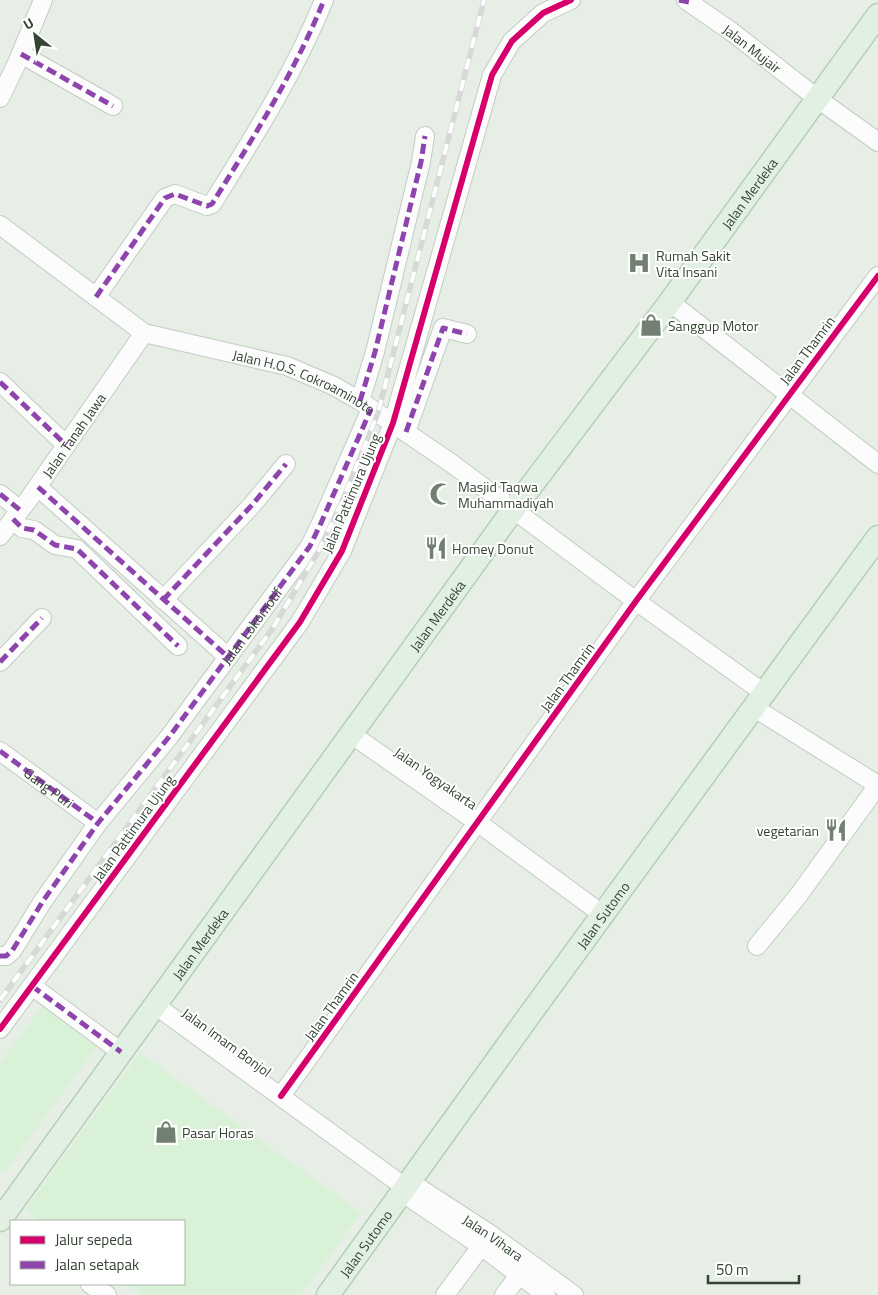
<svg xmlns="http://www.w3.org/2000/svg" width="878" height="1295" font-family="'Titillium Web',sans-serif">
  <rect width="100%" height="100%" fill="#e6eee6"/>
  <g fill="#d9f2d7">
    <path d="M42,1006l55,40 -93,127 -4,-3v-106z"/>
    <path d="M140,1053l221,160 -60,82h-159l-15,-11h57v-63h-144l-15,-11z"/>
  </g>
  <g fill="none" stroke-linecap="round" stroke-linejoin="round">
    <defs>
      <g id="minor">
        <path id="s1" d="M686,0l46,32 86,67 60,43"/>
        <path d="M21,54l92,52"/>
        <path d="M0,98l17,-35 26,-63"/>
        <path id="s2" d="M0,225l144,108 143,33 47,20 26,15 91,62 185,138 128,92"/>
        <path d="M96,297l69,-99 10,-4 32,12 5,-2c41,-66 83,-132 112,-204"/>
        <path d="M670,302l208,162"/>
        <path d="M0,382l66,63"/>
        <path d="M360,401l15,-49 46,-190 4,-26"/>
        <path d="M406,432l37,-104 24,6"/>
        <path d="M38,487l190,170"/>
        <path d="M0,494l20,16"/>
        <path d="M13,519l9,9 12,2 21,15 22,4 101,97"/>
        <path id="s3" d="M0,536l26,-33 118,-170"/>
        <path d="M163,600l89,-95 34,-41"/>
        <path d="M0,662l42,-44"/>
        <path d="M753,707l125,78"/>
        <path d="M351,734l126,88 125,92"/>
        <path id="s4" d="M0,751l98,72"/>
        <path d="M757,946l41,-50 80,-111"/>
        <path id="s5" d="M0,956h6l6,-5 31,-50 55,-78 71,-86 141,-191 11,-23 50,-114"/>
        <path d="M32,986l89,66"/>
        <path d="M155,1005l251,183"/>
        <path d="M0,1029l300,-407 42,-71 51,-128 99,-348 20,-34 31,-28 28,-13"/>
        <path d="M281,1096l355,-495 242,-325"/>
        <path id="s6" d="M410,1182l80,52 84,61"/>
        <path d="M403,1193l78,53 65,49"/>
        <path d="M90,1284l17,11"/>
        <path d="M445,1295l43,-58"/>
        <path d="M504,1295l22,-29"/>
      </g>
      <g id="major">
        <path id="s7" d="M0,1220l513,-710 157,-208 208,-287"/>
        <path id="s8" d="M328,1295l200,-278 350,-480"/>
      </g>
    </defs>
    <use href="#minor" stroke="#c3ccc3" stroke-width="20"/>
    <use href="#major" stroke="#b2d1b3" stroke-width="25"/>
    <use href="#minor" stroke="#fbfcfb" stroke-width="18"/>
    <use href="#major" stroke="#e2f0e3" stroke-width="22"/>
    <defs>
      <path id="rail" d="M0,1000l273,-372 45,-76 23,-48 37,-91 106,-413"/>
    </defs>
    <use href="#rail" stroke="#d7d8d7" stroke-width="5.5"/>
    <use href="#rail" stroke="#fff" stroke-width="4" stroke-dasharray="11" stroke-linecap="butt"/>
    <g stroke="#8e44ad" stroke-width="5" stroke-dasharray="10 5" stroke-linecap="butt">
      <path d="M679,0l10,2"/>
      <path d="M21,54l92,52"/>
      <path d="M96,297l69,-99 10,-4 32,12 5,-2c41,-66 83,-132 112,-204"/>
      <path d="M0,382l66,63"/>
      <path d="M360,401l15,-49 46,-190 4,-26"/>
      <path d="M406,432l37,-104 24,6"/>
      <path d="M38,487l190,170"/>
      <path d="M0,494l20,16"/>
      <path d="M13,519l9,9 12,2 21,15 22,4 101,97"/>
      <path d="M163,600l89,-95 34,-41"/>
      <path d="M0,662l42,-44"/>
      <path d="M0,751l98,72"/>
      <path d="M0,956h6l6,-5 31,-50 55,-78 71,-86 141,-191 11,-23 50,-114"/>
      <path d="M32,986l89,66"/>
    </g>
    <defs>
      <g id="cycleway">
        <path d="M0,1029l300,-407 42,-71 51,-128 99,-348 20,-34 31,-28 28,-13"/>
        <path d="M281,1096l355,-495 242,-325"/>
      </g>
    </defs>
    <use href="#cycleway" stroke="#fff" stroke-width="9"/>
    <use href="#cycleway" stroke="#d6006c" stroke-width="6"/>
  </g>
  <defs>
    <symbol id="hospital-bare" viewBox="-9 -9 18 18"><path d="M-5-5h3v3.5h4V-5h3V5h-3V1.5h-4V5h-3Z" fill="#728071" stroke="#fff" stroke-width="2.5" paint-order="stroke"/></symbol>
    <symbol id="shop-bare" viewBox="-9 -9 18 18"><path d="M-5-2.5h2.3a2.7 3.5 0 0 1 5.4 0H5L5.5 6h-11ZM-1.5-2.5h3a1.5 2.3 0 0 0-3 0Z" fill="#728071" stroke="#fff" stroke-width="2.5" paint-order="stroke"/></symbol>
    <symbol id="mosque-bare" viewBox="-9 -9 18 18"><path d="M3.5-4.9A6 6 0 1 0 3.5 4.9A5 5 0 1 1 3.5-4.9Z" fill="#728071" stroke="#fff" stroke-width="2.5" paint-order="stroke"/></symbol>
    <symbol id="restaurant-bare" viewBox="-9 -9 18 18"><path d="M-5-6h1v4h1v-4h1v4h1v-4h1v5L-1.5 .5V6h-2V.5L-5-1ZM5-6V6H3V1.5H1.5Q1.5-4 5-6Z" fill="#728071" stroke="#fff" stroke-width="2.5" paint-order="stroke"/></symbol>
  </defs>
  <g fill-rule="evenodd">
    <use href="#hospital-bare" x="623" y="247" width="32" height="32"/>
    <use href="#shop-bare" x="635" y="309" width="32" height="32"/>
    <use href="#mosque-bare" x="425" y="478" width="32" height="32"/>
    <use href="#restaurant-bare" x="420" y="532" width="32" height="32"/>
    <use href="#restaurant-bare" x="820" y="814" width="32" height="32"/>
    <use href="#shop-bare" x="150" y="1116" width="32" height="32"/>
  </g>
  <g text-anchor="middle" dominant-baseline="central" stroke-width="4" stroke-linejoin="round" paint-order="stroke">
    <g font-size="14" fill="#334432" stroke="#fff">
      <text stroke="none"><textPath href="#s1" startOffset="82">Jalan Mujair</textPath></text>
      <text stroke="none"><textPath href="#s7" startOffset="1271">Jalan Merdeka</textPath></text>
      <text transform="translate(807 350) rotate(-53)">Jalan Thamrin</text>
      <text stroke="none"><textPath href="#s2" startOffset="348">Jalan H.O.S. Cokroaminoto</textPath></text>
      <text stroke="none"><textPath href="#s3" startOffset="125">Jalan Tanah Jawa</textPath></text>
      <text transform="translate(351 493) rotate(-67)">Jalan Pattimura Ujung</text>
      <text stroke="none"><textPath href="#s7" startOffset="746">Jalan Merdeka</textPath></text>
      <text stroke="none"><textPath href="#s5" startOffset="418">Jalan Lokomotif</textPath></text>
      <text transform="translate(567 677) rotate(-54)">Jalan Thamrin</text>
      <text transform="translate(436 778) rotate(35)">Jalan Yogyakarta</text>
      <text stroke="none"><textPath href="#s4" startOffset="61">Gang Puri</textPath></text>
      <text transform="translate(133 828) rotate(-54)">Jalan Pattimura Ujung</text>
      <text stroke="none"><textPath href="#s8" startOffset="469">Jalan Sutomo</textPath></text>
      <text stroke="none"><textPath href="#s7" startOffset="341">Jalan Merdeka</textPath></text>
      <text transform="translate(331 1006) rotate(-54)">Jalan Thamrin</text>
      <text transform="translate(227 1042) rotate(36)">Jalan Imam Bonjol</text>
      <text stroke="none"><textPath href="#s6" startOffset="100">Jalan Vihara</textPath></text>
      <text stroke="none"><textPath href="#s8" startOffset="64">Jalan Sutomo</textPath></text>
    </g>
    <g font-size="14" fill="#334432" stroke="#fff" text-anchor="start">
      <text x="656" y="255">Rumah Sakit<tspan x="656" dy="16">Vita Insani</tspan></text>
      <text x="668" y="325">Sanggup Motor</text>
      <text x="458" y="486">Masjid Taqwa<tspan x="458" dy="16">Muhammadiyah</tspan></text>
      <text x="452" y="548">Homey Donut</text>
      <text x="819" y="830" text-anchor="end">vegetarian</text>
      <text x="182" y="1132">Pasar Horas</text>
    </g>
  </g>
  <rect x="10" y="1220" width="175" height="65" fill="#ffffff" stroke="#adb4ad"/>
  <rect x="20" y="1236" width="25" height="8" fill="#d6006c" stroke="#adb4ad"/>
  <text x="55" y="1245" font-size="15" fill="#334432">Jalur sepeda</text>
  <rect x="20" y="1261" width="25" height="8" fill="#8e44ad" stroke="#adb4ad"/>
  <text x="55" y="1270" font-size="15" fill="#334432">Jalan setapak</text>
  <g transform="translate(35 35) rotate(330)" stroke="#ffffff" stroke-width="4" paint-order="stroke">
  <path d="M0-4L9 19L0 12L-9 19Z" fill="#334432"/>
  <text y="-8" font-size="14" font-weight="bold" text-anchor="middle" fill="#334432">U</text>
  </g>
  <path d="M708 1275v8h91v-8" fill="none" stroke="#334432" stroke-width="2.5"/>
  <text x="716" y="1275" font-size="15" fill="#334432" stroke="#ffffff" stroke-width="4" paint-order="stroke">50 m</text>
</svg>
